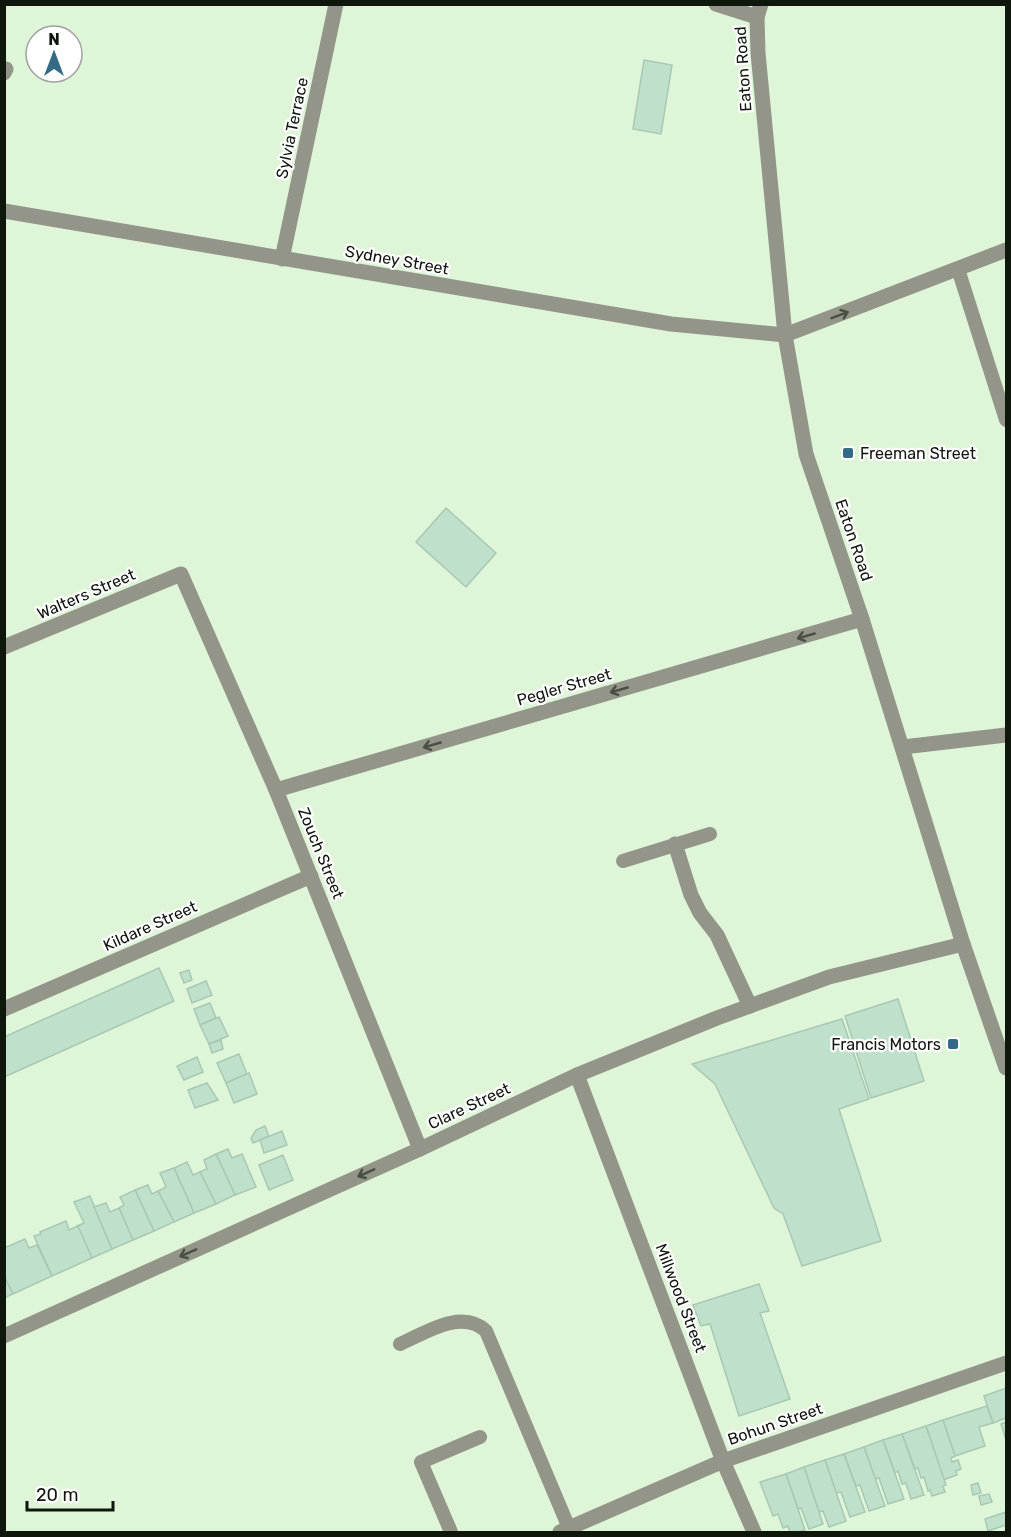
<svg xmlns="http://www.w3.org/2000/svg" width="1011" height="1537" font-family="Rubik,sans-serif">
  <rect width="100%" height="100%" fill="#def5d8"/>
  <g fill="#bfe0ca" stroke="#a8c8b4" stroke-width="1.5">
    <path d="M644,60l28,5 -11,69 -28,-5z"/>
    <path d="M446,508l50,45 -30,34 -50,-45z"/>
    <path d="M159,968l15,33 -170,76v-40z"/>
    <path d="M189,970l3,10 -8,3 -4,-10z"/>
    <path d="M206,981l6,14 -20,8 -5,-14z"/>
    <path d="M898,999l26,82 -53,17 -26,-82z"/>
    <path d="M210,1003l6,15 -16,7 -6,-16z"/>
    <path d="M219,1017l9,19 -19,8 -9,-19z"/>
    <path d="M842,1019l27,80 -30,10 42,132 -79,25 -19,-52 -9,-6 -59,-124 -23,-20z"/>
    <path d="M221,1040l2,9 -11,4 -3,-9z"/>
    <path d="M239,1054l8,20 -21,9 -9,-20z"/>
    <path d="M197,1057l6,15 -19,8 -7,-14z"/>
    <path d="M249,1073l8,21 -23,9 -8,-20z"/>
    <path d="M207,1083l11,17 -23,8 -7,-18z"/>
    <path d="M265,1126l4,10 -16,7 -2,-5 5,-8z"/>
    <path d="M282,1131l5,14 -23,8 -4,-13z"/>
    <path d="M228,1149l4,9 10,-4 14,33 -21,8 -19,-41z"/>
    <path d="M216,1154l19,41 -19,9 -16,-32 7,-3 -3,-9z"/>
    <path d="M283,1155l10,25 -24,10 -10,-25z"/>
    <path d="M187,1162l6,13 7,-3 16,32 -22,9 -20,-45z"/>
    <path d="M174,1168l20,45 -20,9 -16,-31 8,-4 -6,-14z"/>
    <path d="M148,1185l4,9 6,-3 16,31 -20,9 -19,-41z"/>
    <path d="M135,1190l19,41 -21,9 -14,-32 5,-3 -4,-8z"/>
    <path d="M90,1196l22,53 -20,9 -15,-32 7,-3 -10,-21z"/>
    <path d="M106,1203l4,9 9,-4 14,32 -21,9 -18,-42z"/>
    <path d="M66,1221l3,9 9,-4 14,32 -40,18 -18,-40 7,-2 -1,-2z"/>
    <path d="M25,1239l4,9 8,-3 15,31 -39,18 -9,-18v-28z"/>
    <path d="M4,1276l9,18 -9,4z"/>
    <path d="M759,1284l10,27 -9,2 30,86 -51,17 -29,-92 -9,2 -8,-21z"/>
    <path d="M1006,1388v30l-13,5 -9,-27z"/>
    <path d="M987,1406l6,17 -14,4 6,19 -30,10 -12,-36z"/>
    <path d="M943,1420l12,36 -4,2 1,4 6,-2 3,9 -5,2 1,4 -14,5 -17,-54z"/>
    <path d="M1006,1422v18l-5,-16z"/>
    <path d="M926,1426l20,59 -3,1 2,6 -13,4 -2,-6 -2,1 -4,-14 -3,1 -3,-10 -3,1 -13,-35z"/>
    <path d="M902,1434l22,61 -13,4 -5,-16 -4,1 -4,-13 -3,2 -12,-33z"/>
    <path d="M883,1440l21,59 -16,5 -9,-26 -4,1 -11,-32z"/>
    <path d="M864,1447l21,59 -16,5 -9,-26 -4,1 -12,-32z"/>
    <path d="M844,1454l21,58 -15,5 -9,-25 -5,1 -11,-33z"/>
    <path d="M825,1460l21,61 -17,6 -6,-16 -4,1 -15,-45z"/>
    <path d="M804,1467l19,57 -14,5 -8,-21 -3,1 -12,-35z"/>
    <path d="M786,1474l19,56 -7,2h-8l-2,-6 -5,2 -5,-14 -5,2 -13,-34z"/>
    <path d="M978,1483l3,10 -8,2 -2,-10z"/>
    <path d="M989,1494l3,8 -11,3 -2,-9z"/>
    <path d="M1006,1512v13l-18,6 -3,-12z"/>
  </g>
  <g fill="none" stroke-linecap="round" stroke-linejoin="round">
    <g stroke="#929588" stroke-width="14">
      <path d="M958,269l48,151"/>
      <path d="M623,861l87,-27"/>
      <path d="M400,1344c25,-11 62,-36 86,-13l83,197"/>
      <path d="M451,1532l-30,-70 59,-25"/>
    </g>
    <g stroke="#929588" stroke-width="15">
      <path d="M716,4l41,13"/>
      <path d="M4,73l2,-4"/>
      <path d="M4,211l667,113 114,11 221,-85"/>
      <path d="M282,259l54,-255"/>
      <path d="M4,647l177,-73 95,216 144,359"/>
      <path d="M903,747l103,-12"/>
      <path d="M276,790l586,-171"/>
      <path d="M675,844l16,51 9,18 17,22 33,71"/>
      <path d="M4,1009l307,-133"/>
      <path d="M577,1075l146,386 31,71"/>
      <path d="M4,1336l416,-187 157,-74 140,-57 112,-41 134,-33"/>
      <path d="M560,1532l163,-71 283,-98"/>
    </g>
    <path stroke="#929588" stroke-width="15" d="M761,4l-4,13 1,36 27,282 21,119 56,165 101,325 43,124"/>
  </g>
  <defs><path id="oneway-shaft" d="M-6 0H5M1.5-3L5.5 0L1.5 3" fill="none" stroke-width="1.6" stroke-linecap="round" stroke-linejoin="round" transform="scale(1.5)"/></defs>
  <g stroke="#4a4f44">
    <use href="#oneway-shaft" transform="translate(840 315) rotate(-21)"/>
    <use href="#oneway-shaft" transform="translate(806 636) rotate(164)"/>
    <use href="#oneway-shaft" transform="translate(619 690) rotate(164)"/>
    <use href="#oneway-shaft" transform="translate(432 745) rotate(164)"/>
    <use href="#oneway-shaft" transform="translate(366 1173) rotate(156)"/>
    <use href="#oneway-shaft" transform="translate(188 1253) rotate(156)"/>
  </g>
  <g fill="#336b85" stroke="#fff" stroke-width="2">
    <rect x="842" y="447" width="12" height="12" rx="3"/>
    <rect x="947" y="1038" width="12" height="12" rx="3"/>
  </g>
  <g text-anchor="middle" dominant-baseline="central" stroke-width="4.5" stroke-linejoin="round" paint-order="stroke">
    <g font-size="16" fill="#0f160c" stroke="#fff">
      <text transform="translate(743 69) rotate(-94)">Eaton Road</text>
      <text transform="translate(292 128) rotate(-78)">Sylvia Terrace</text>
      <text transform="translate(397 260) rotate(10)">Sydney Street</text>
      <text transform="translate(854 540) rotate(71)">Eaton Road</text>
      <text transform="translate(86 594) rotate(-23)">Walters Street</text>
      <text transform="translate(564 687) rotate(-16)">Pegler Street</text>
      <text transform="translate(321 853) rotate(68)">Zouch Street</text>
      <text transform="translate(150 926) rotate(-24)">Kildare Street</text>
      <text transform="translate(469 1106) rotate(-25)">Clare Street</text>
      <text transform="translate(681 1298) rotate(69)">Millwood Street</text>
      <text transform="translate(775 1424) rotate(-19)">Bohun Street</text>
    </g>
    <g font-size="16" fill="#0f160c" stroke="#fff" text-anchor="start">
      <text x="860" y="453">Freeman Street</text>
      <text x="941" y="1044" text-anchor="end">Francis Motors</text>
    </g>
  </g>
  <rect width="1011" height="1537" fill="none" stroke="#0f160c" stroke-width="12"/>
  <g transform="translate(54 54)"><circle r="28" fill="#ffffff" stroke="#9fa29e" stroke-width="1.5"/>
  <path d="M0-4.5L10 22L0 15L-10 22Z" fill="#336b85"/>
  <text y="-9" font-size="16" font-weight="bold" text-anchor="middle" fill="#0f160c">N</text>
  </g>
  <path d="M27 1501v9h86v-9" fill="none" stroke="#0f160c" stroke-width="3"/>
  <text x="36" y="1501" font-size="18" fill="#0f160c" stroke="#ffffff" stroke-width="4.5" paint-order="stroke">20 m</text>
</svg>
